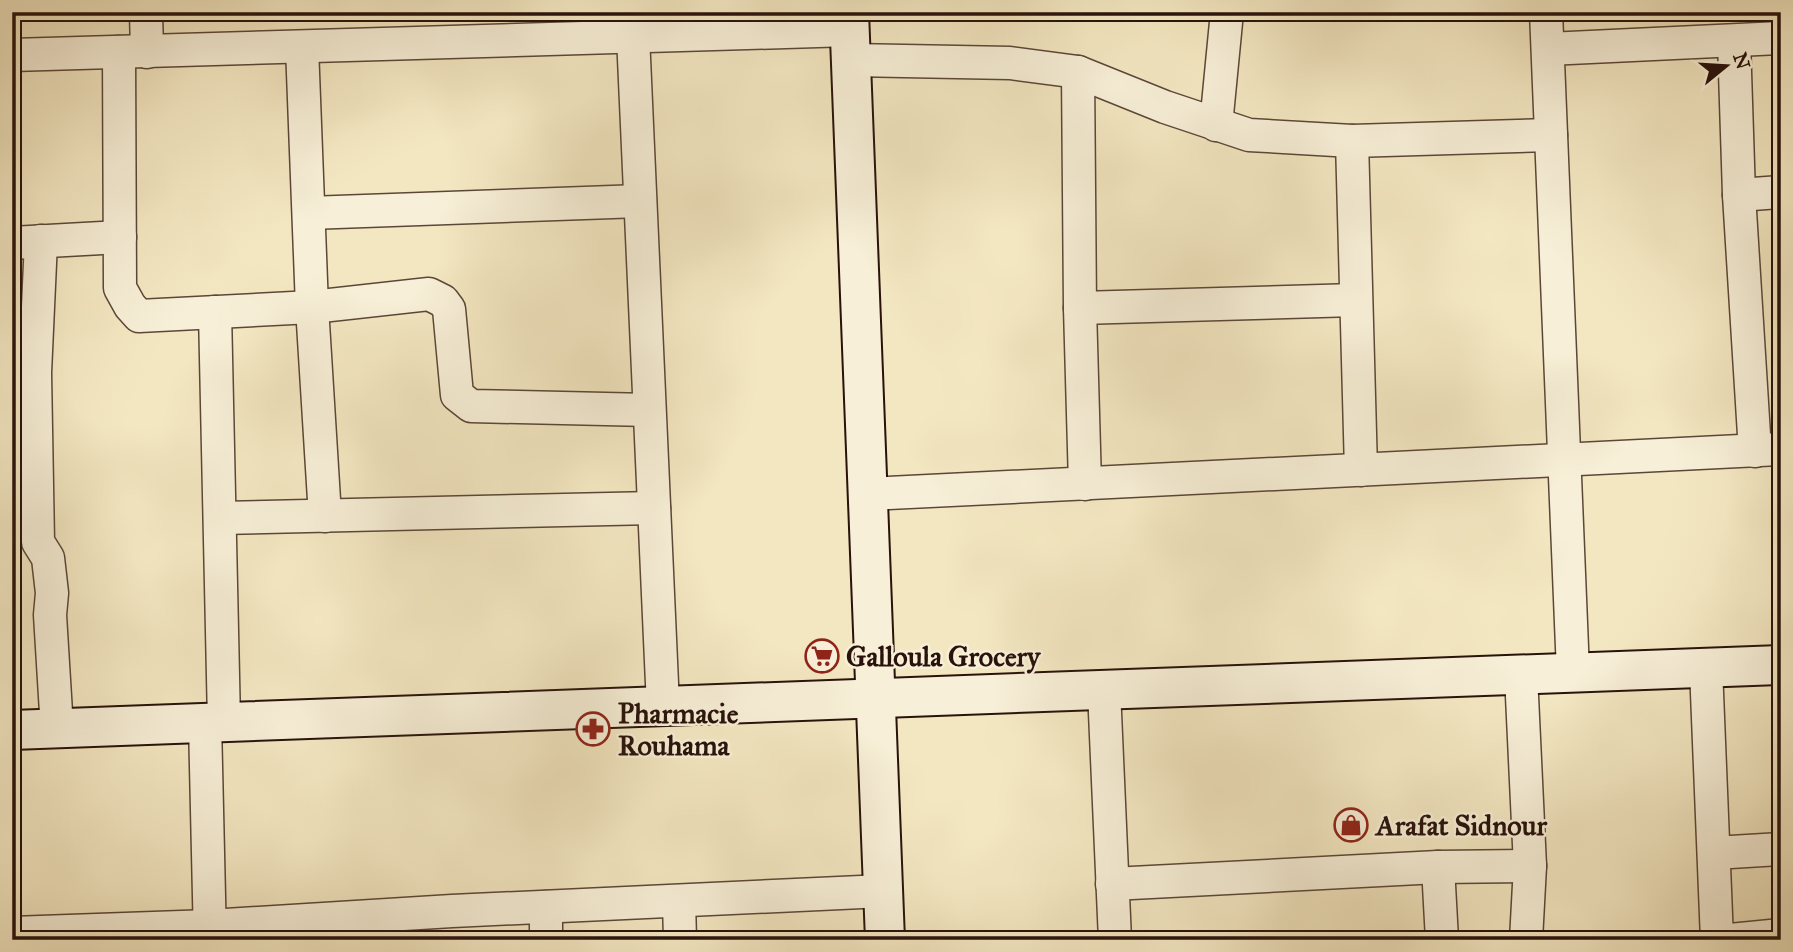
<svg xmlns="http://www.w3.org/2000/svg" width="1793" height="952" font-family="'IM FELL Great Primer',serif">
  <rect width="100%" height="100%" fill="#f3e7c1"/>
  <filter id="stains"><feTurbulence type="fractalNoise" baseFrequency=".00286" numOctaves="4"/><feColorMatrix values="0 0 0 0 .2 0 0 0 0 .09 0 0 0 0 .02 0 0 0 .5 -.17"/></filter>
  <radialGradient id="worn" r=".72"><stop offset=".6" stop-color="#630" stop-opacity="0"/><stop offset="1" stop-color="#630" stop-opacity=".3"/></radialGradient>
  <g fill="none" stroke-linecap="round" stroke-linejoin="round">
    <defs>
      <g id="street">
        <path d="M146,12l1,40"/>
        <path d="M1546,12l27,660"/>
        <path d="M633,36l30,670"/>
        <path d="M1734,41l5,154 16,256"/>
        <path d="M302,47l10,260 13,209"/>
        <path d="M1548,49l233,-11"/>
        <path d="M119,52l1,236 10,18 9,10 173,-9 117,-13 14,7 6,8 8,86 14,11 178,4"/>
        <path d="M12,55l838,-25"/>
        <path d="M851,60l159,3 68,9 87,35 84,28 103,6 199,-6"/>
        <path d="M1078,72l2,236 5,176"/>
        <path d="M1216,125l11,-113"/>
        <path d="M1352,141l9,329"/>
        <path d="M1739,195l42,-3"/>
        <path d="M309,213l331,-12"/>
        <path d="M41,241l-6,132 3,169 10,16 4,35 -2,22 7,114"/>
        <path d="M12,243l108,-6"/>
        <path d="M1080,308l275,-8"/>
        <path d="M215,312l9,410"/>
        <path d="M868,494l913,-45"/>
        <path d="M220,518l434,-10"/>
        <path d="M1706,668l11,272"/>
        <path d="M1521,675l9,191 -4,74"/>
        <path d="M1104,690l11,250"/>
        <path d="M205,723l5,217"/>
        <path d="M1714,853l67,-4"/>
        <path d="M1438,867l4,73"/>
        <path d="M1112,884l326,-17 92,-1"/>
        <path d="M679,901l1,39"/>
        <path d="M546,907v33"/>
        <path d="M12,933l198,-7 242,-15 431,-20"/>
        <path d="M1730,940l51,-5"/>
      </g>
      <g id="secondary">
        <path d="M849,12l36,928"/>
        <path d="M12,730l1769,-65"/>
      </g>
    </defs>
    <use href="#street" stroke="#5b4738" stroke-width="35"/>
    <use href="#secondary" stroke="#28120b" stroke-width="42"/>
    <use href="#street" stroke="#f7efd7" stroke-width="32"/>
    <use href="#secondary" stroke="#f7efd7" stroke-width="38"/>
  </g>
  <defs>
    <symbol id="supermarket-ring" viewBox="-11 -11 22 22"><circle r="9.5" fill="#f7efd7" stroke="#8f2418" stroke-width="1.5"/><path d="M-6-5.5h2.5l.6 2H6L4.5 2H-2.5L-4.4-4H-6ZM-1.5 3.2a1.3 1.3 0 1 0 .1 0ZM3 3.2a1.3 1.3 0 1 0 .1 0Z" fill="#8f2418"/></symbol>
    <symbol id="pharmacy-ring" viewBox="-11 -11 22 22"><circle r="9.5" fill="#f7efd7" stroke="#8f2418" stroke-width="1.5"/><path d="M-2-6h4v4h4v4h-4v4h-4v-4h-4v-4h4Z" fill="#8f2418"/></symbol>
    <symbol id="shop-ring" viewBox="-11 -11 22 22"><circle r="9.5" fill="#f7efd7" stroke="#8f2418" stroke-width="1.5"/><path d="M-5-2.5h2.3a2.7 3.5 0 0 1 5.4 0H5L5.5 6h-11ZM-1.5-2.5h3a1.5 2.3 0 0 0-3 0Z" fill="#8f2418"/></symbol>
  </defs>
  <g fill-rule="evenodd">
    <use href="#supermarket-ring" x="803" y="637" width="38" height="38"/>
    <use href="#pharmacy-ring" x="574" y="710" width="38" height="38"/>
    <use href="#shop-ring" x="1332" y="806" width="38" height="38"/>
  </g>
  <g text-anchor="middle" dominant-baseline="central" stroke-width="5" stroke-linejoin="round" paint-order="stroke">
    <g font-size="28" font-weight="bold" fill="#28120b" stroke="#f7efd7" text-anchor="start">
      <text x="846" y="656">Galloula Grocery</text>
      <text x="618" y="713">Pharmacie<tspan x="618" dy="32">Rouhama</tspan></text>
      <text x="1376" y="825">Arafat Sidnour</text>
    </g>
  </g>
  <rect width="1793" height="952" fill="none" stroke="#f3e7c1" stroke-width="42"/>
  <rect x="14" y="14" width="1765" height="924" fill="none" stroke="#28120b" stroke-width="3.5"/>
  <rect x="21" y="21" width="1751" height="910" fill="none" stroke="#28120b" stroke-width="2"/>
  <g transform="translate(1726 66) rotate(72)" stroke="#f7efd7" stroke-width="5" paint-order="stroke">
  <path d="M0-5L12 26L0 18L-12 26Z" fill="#28120b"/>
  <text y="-10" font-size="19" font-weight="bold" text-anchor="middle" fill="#28120b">N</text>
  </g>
  <rect width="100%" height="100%" filter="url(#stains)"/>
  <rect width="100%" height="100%" fill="url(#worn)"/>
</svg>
